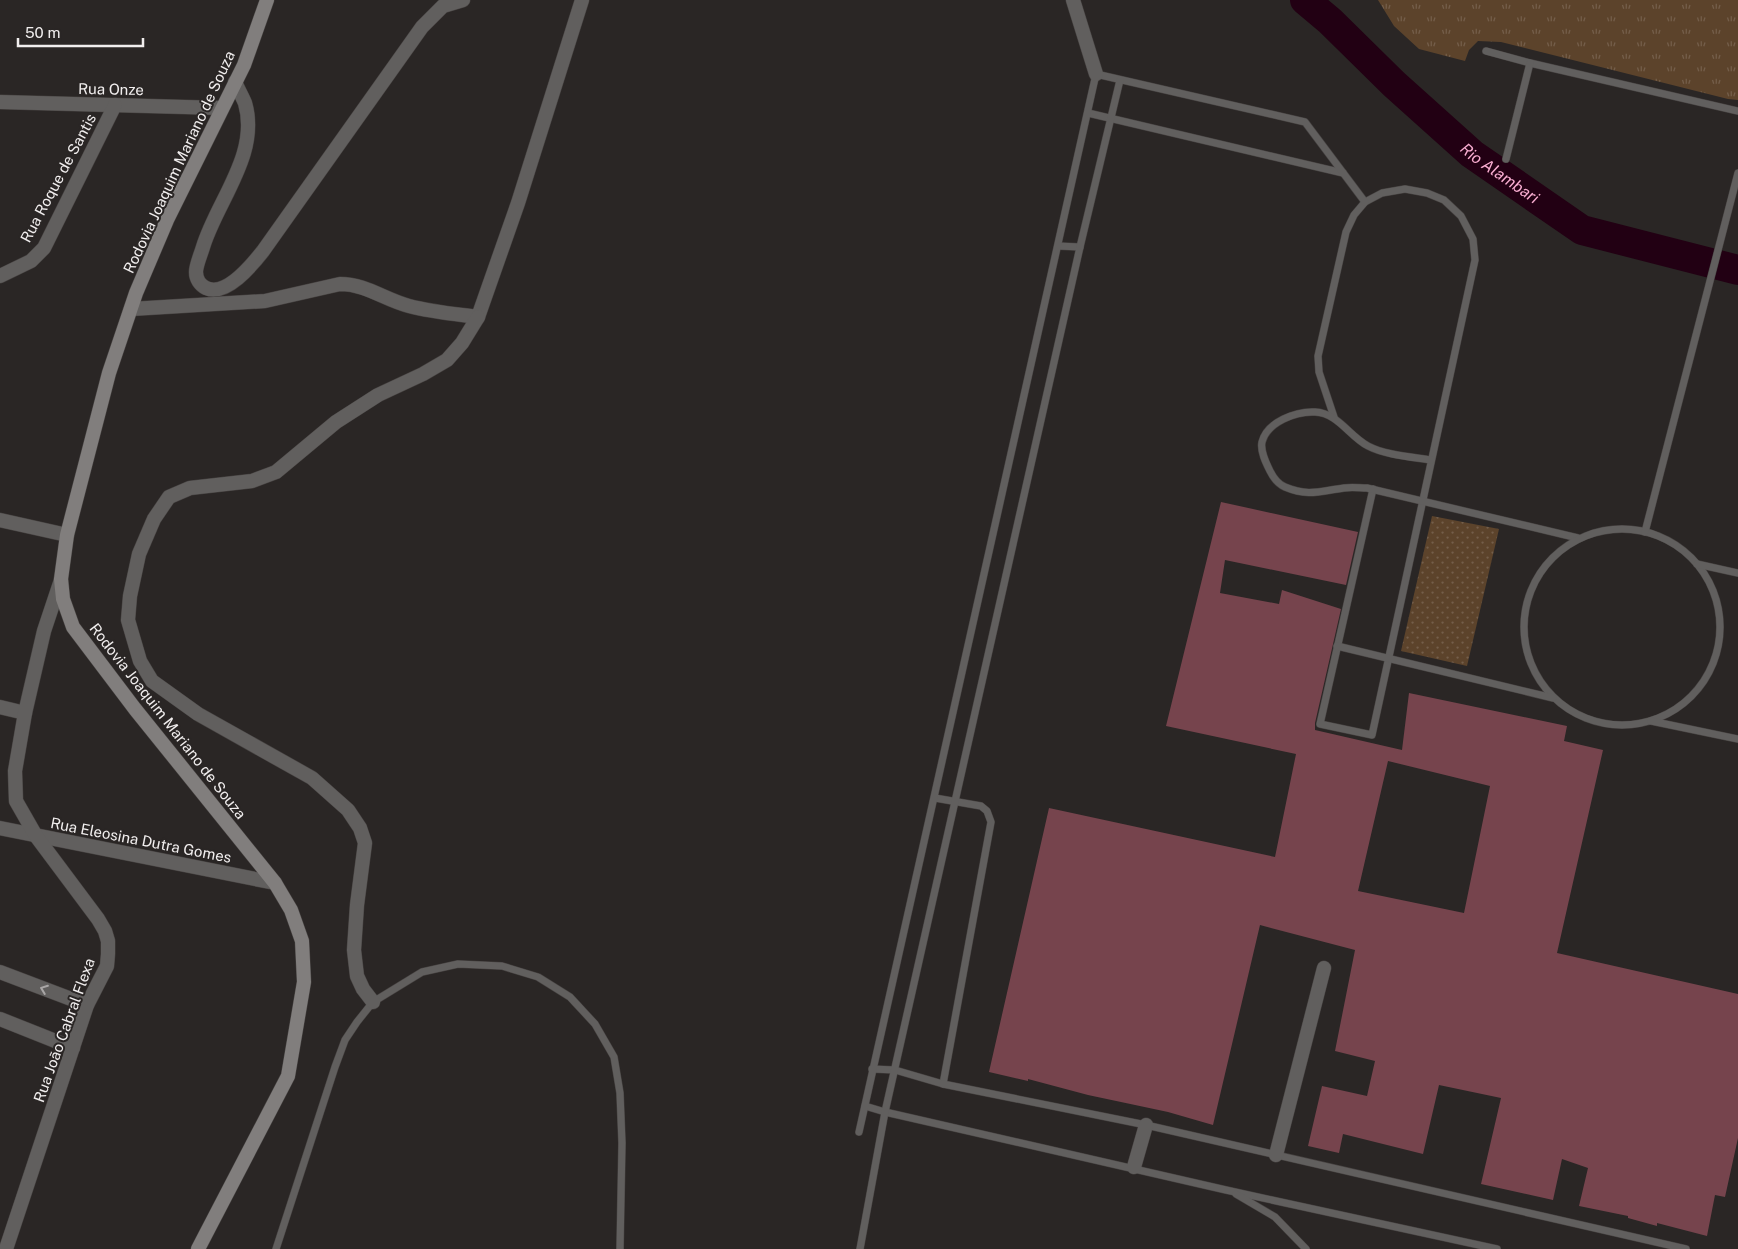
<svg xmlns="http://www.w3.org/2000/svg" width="1738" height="1249" font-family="'Public Sans',sans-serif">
  <defs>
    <pattern id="grass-tufts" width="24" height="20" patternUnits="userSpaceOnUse" patternTransform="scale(1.25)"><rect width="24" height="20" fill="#5c432b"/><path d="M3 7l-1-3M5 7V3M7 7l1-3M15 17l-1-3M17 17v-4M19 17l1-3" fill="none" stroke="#745e4a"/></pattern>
    <pattern id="park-dots" width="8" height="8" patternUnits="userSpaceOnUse" patternTransform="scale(1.25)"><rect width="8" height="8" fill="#5c432b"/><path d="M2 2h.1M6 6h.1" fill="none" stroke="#745e4a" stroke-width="1.8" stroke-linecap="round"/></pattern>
  </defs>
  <rect width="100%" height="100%" fill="#2a2625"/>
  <path fill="url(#grass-tufts)" d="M1378,0h360v100l-10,-1 -227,-57 -23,-1 -9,9 -4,11 -46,-12 -25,-23z"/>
  <path fill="url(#park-dots)" d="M1432,516l67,13 -32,137 -66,-15z"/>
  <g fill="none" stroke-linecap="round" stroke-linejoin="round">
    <path stroke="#220013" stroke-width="30" id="s1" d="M1305,0l25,21 64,63 78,70 110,76 156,40"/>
  </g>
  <path fill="#76444d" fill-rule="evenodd" d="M1221,502l137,30 -12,53 -121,-25 -5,33 59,11 3,-14 59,19 -26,114v7l87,20 7,-57 158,33 -3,15 39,9 -46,203 181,41v144l-13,59 -10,-2 -8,41 -50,-13v3l-29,-8v-2l-49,-10 9,-38 -26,-9 -9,41 -72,-16 20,-86 -62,-13 -16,69 -80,-20 -4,19 -31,-7 14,-60 45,10 8,-35 -40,-10 20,-101 -95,-25 -47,200 -45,-13 -80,-17 -60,-16v2l-39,-9 60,-264 226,49 21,-103 -130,-28zM1388,761l102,25 -26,127 -106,-22z"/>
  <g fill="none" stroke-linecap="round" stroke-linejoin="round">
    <defs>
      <g id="service">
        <path d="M1486,51l44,12 208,48"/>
        <path d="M1088,113l255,60"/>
        <path d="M1506,159l24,-96"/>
        <path d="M1058,246l22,1"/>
        <path d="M1334,417l-15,-45 -1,-16 28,-124 8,-17 11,-13 17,-9 23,-4 22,4 17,7 17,16 12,23 2,21 -103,475 -52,-11 53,-235"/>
        <path d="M1431,460c-19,-3 -46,-5 -63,-14 -19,-10 -30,-33 -53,-34 -19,-1 -48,10 -53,30 -2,9 4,21 8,29 3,6 8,13 15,16 24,10 35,4 59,1 8,-1 16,0 23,0l211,50"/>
        <circle cx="1622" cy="627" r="98"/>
        <path d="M1645,532l93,-359"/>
        <path d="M1697,564l41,9"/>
        <path d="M1337,646l216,52"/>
        <path d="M1651,721l87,18"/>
        <path d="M935,798l46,8 6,5 4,11 -48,262"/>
        <path d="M872,1069l23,1 48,14 203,41 540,124"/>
        <path d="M865,1106l20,6 341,78 271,59"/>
        <path d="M859,1132l237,-1058 209,48 60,80"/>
        <path d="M1236,1194l39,23 31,32"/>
        <path d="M276,1249l59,-182 10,-27 12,-18 16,-20 49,-30 36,-8 44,2 36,11 32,20 25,27 19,33 6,36 2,50 -2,106"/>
        <path d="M860,1249l25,-137 195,-865 40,-167"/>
      </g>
      <g id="minor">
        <path d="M1073,0l23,74"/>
        <path d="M235,82c3,7 7,14 10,21 15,51 -28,98 -42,144 -2,7 -7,18 -7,25 0,7 4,13 10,16 20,9 46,-23 57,-37l159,-224 21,-21 20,-6"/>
        <path d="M0,102l222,6"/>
        <path d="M0,276l31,-15 13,-13 71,-143"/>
        <path d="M131,309l134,-8 75,-17c26,0 45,16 69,22 23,6 46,8 69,11l40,-114 64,-203"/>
        <path d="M0,520l67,15"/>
        <path d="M0,707l25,6"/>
        <path d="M0,828l275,55"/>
        <path d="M0,972l87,33"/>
        <path d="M373,1002l-10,-13 -6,-13 -3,-26 3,-45 8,-62 -5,-15 -12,-18 -36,-32 -114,-64 -46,-33 -12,-20 -12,-41 2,-24 9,-42 15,-35 15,-22 21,-9 62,-7 24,-9 60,-50 42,-27 45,-21 24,-14 15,-17 16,-26"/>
        <path d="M0,1019l73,29"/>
        <path d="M1276,1155l48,-187"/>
        <path d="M1134,1167l12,-42"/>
        <path d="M6,1249l81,-244 20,-39 1,-12v-13l-3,-10 -7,-12 -62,-83 -20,-35 -1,-30 10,-58 19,-82 17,-51"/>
      </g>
      <path id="secondary" d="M198,1249l90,-173 16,-94 -2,-41 -11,-31 -16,-27 -140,-174 -62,-82 -10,-28 -2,-20 6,-44 42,-162 27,-80 31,-73 77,-155 23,-65"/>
    </defs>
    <use href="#service" stroke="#464241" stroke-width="8"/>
    <use href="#minor" stroke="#464241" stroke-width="15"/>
    <use href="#secondary" stroke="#464241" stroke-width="15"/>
    <use href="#service" stroke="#615f5e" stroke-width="7"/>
    <use href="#minor" stroke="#615f5e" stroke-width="14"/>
    <use href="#secondary" stroke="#817e7d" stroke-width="14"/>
  </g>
  <defs><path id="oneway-chevron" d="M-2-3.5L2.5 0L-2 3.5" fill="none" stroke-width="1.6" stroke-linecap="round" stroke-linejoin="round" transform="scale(1.25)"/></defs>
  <use stroke="#a9a6a6" href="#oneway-chevron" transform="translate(44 989) rotate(-159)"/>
  <g text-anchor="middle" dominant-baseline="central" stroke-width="4" stroke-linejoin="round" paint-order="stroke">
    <g font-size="15" fill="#f1eeee" stroke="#2a2625">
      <text transform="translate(111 89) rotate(1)">Rua Onze</text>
      <text transform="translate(179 162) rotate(-65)">Rodovia Joaquim Mariano de Souza</text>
      <text transform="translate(58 178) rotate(-62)">Rua Roque de Santis</text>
      <text transform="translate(168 721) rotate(52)">Rodovia Joaquim Mariano de Souza</text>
      <text transform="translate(141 840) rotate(11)">Rua Eleosina Dutra Gomes</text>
      <text transform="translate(64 1030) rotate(-70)">Rua João Cabral Flexa</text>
    </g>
    <g font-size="16" font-style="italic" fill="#f9add1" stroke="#2a2625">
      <text stroke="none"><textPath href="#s1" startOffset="261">Rio Alambari</textPath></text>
    </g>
  </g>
  <path d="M18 38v8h125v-8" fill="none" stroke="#f1eeee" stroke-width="2.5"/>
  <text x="25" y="38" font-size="15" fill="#f1eeee" stroke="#2a2625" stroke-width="4" paint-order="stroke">50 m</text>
</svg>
